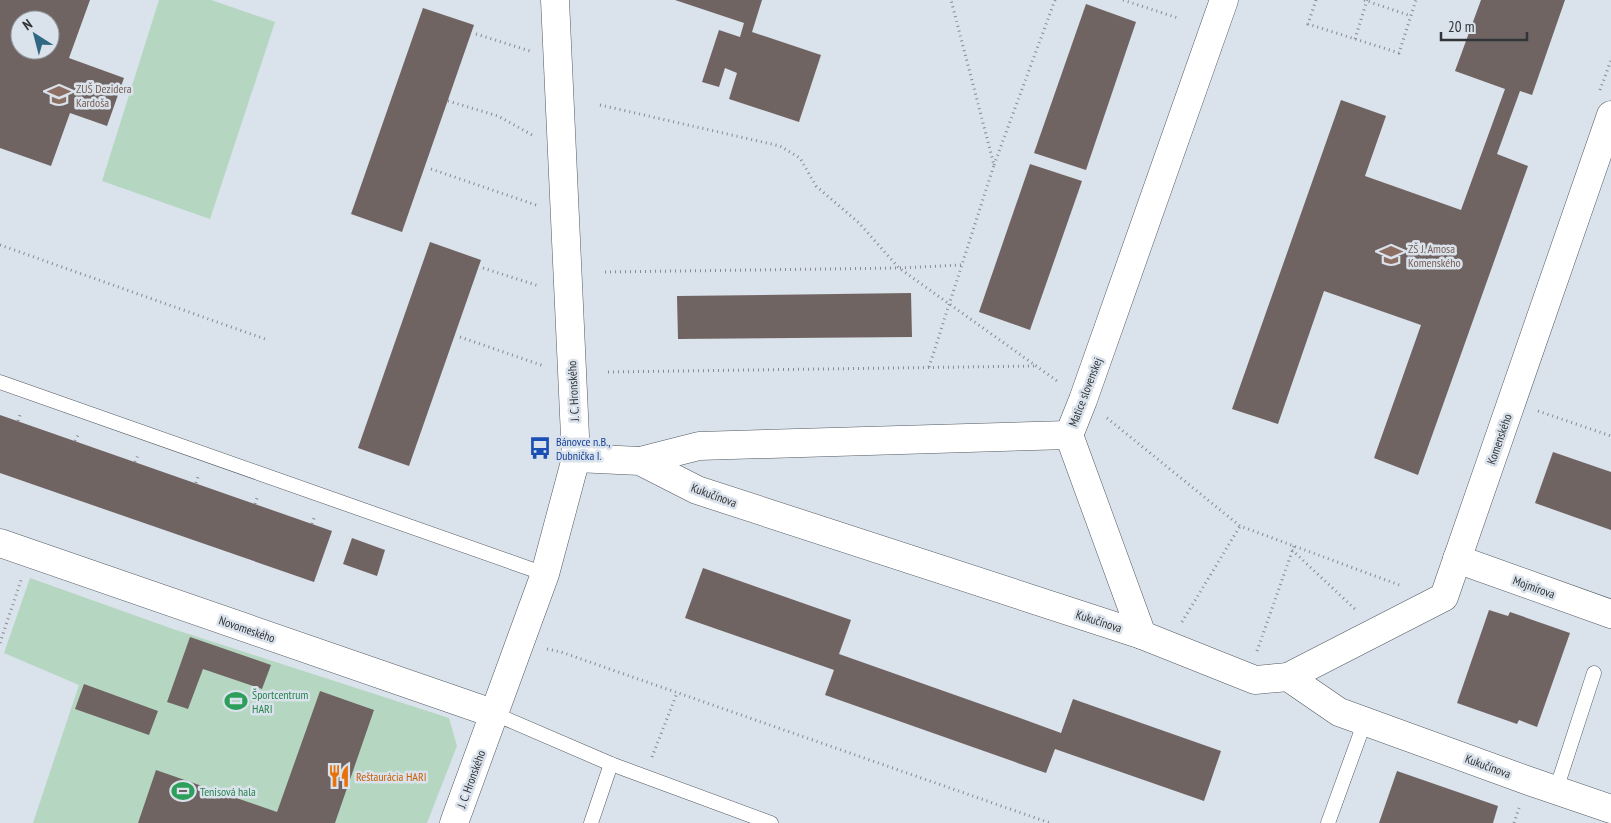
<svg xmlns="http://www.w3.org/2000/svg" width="1611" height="823" font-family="'PT Sans Narrow',sans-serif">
  <rect width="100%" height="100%" fill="#dae2eb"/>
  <g fill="#b5d7c1">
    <path d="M159,0h52l64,22 -65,197 -108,-38z"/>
    <path d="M30,578l143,51 276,89 8,28 -30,77h-394l46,-138 -75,-32z"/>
  </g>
  <g fill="#706462" fill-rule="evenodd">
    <path d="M0,0h90l-21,58 55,20 -17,48 -37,-13 -19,53 -51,-18zM20,20h30v30h-30z"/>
    <path d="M675,0h87l-10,32 69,23 -22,67 -70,-23 8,-26 -12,-5 -6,19 -17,-5 17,-52 21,7 4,-14z"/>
    <path d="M1481,0h84l-33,95 -12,-4 -23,63 31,12 -110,309 -44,-17 47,-133 -97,-34 -46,133 -46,-15 109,-309 45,16 -21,60 96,34 44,-121 -50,-18z"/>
    <path d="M1086,4l50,18 -50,148 -52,-17z"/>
    <path d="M423,8l51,17 -72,207 -51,-18z"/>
    <path d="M1030,164l52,17 -52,149 -51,-18z"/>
    <path d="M430,242l51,18 -72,206 -51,-18z"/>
    <path d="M911,293l1,44 -234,2 -1,-43z"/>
    <path d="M0,415l332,116 -18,51 -314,-109z"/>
    <path d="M1553,452l58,20v58l-76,-27z"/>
    <path d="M352,538l33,12 -8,26 -34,-12z"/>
    <path d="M703,568l148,52 -12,34 181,64 41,15 12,-34 148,52 -17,50 -149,-52 -9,24 -221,-78 9,-25 -149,-52z"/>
    <path d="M1489,610l19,6 2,-4 60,21 -33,94 -18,-7 -2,4 -60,-21z"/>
    <path d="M190,637l81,28 -9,24 -59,-20 -15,40 -21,-7z"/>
    <path d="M84,684l74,27 -9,24 -74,-26z"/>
    <path d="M320,691l54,19 -39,113h-197l18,-53 121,42z"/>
    <path d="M1397,771l101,35 -5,17h-114z"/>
  </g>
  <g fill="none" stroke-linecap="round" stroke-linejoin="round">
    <defs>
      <g id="lane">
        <path d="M0,382l545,192"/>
        <path d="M495,714l116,50 160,59"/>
        <path d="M1556,790l38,-117"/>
        <path d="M591,823l20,-59"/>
        <path d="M1328,823l37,-102"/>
      </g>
      <g id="street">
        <path d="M1069,435l14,-35 141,-400"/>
        <path d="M1069,435l73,200"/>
        <path d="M576,458l64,3 57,29 445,145 113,45 33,-3 51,35 190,69 82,28"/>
        <path d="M640,461l59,-15 370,-11"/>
        <path d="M0,543l495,171"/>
        <path d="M1457,559l154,55"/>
        <path d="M1288,677l156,-80 167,-482"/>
        <path d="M454,823l91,-249 31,-116 -21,-458"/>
      </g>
    </defs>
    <use href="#lane" stroke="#525961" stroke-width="15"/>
    <use href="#street" stroke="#525961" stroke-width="29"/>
    <g stroke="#858b91" stroke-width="3" stroke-dasharray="1 4" stroke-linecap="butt">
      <path d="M1123,0l55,18"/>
      <path d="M1316,0l-8,24 91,29 17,-53"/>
      <path d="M1364,0l47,16"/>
      <path d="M476,34l54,17"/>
      <path d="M1355,39l12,-39"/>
      <path d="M1600,90l11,-30"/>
      <path d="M448,101l50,15 36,20"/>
      <path d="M600,105l180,41 20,12 16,28 43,37 40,45 161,115"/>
      <path d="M994,165l61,-165"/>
      <path d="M431,169l105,36"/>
      <path d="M0,245l265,94"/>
      <path d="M483,268l56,18"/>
      <path d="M605,272l294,-4 63,-3"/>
      <path d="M460,337l84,29"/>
      <path d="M929,367l65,-202 -43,-165"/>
      <path d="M608,372l427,-6"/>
      <path d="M1538,411l73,25"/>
      <path d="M1107,418l133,108 162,60"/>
      <path d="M18,421l3,-9"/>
      <path d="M75,441l4,-8"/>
      <path d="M135,462l4,-9"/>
      <path d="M196,483l3,-9"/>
      <path d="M255,504l3,-9"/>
      <path d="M312,524l3,-9"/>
      <path d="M1292,550l65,61"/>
      <path d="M1182,622l58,-96"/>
      <path d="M0,643l21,-63"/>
      <path d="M547,649l14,3 489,171"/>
      <path d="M1257,651l37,-105"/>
      <path d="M652,757l25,-64"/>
      <path d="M1514,823l5,-15"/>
    </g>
    <use href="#lane" stroke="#fff" stroke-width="14"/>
    <use href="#street" stroke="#fff" stroke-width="28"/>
  </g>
  <defs>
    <symbol id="school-bare" viewBox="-9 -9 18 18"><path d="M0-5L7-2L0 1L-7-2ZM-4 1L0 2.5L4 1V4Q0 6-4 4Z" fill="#8d6e63" stroke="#dae2eb" stroke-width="2.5" paint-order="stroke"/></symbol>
    <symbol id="bus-bare" viewBox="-9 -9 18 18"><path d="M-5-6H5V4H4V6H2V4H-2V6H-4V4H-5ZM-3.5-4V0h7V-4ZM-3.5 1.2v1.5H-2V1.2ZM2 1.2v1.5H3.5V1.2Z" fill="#1a4fb4" stroke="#dae2eb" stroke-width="2.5" paint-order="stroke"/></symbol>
    <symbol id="stadium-bare" viewBox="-9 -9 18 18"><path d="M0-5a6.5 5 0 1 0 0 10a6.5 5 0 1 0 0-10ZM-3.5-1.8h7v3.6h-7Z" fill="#2e9e5b" stroke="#dae2eb" stroke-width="2.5" paint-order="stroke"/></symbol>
    <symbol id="restaurant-bare" viewBox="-9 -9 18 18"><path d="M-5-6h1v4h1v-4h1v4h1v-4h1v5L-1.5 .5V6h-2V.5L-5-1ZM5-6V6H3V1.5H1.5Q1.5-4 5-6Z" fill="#e8710a" stroke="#dae2eb" stroke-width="2.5" paint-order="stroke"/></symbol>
  </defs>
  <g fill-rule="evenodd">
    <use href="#school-bare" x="43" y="79" width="32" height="32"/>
    <use href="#school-bare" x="1375" y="239" width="32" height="32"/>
    <use href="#bus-bare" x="524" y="432" width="32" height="32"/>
    <use href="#stadium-bare" x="220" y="685" width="32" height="32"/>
    <use href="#restaurant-bare" x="323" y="760" width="32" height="32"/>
    <use href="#stadium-bare" x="167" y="775" width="32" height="32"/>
  </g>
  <g text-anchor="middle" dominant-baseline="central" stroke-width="5" stroke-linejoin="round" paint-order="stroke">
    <g font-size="12" fill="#785e54" stroke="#dae2eb" text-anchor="start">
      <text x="76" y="88">ZUŠ Dezidera<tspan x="76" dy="14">Kardoša</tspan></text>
      <text x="1408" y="248">ZŠ J. Amosa<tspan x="1408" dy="14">Komenského</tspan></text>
    </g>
    <g font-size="12" fill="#313438" stroke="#dae2eb">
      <text transform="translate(573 391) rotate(-93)">J. C. Hronského</text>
      <text transform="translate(1085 392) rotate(-69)">Matice slovenskej</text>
      <text transform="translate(1499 439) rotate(-71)">Komenského</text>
      <text transform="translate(714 495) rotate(20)">Kukučínova</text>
      <text transform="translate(1534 587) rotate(20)">Mojmírova</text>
      <text transform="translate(1099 621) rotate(18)">Kukučínova</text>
      <text transform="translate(247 629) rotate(19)">Novomeského</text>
      <text transform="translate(1488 766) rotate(20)">Kukučínova</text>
      <text transform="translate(471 779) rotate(-70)">J. C. Hronského</text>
    </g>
    <g font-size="12" fill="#164399" stroke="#dae2eb" text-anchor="start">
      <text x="556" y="441">Bánovce n.B.,<tspan x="556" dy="14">Dubnička I.</tspan></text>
    </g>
    <g font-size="12" fill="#27864d" stroke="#dae2eb" text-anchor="start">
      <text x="252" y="694">Športcentrum<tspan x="252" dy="14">HARI</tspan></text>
      <text x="200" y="791">Tenisová hala</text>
    </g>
    <g font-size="12" fill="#c56008" stroke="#dae2eb" text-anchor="start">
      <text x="356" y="776">Reštaurácia HARI</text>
    </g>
  </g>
  <g transform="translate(35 35) rotate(324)"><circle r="24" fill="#dae2eb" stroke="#969ca3"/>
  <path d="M0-4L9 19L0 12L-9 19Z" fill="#306782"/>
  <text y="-8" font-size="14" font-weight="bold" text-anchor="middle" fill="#313438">N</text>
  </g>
  <path d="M1441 32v8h86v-8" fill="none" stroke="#313438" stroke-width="2.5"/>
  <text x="1448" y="32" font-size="15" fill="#313438" stroke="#dae2eb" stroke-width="4" paint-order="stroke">20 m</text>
</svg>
